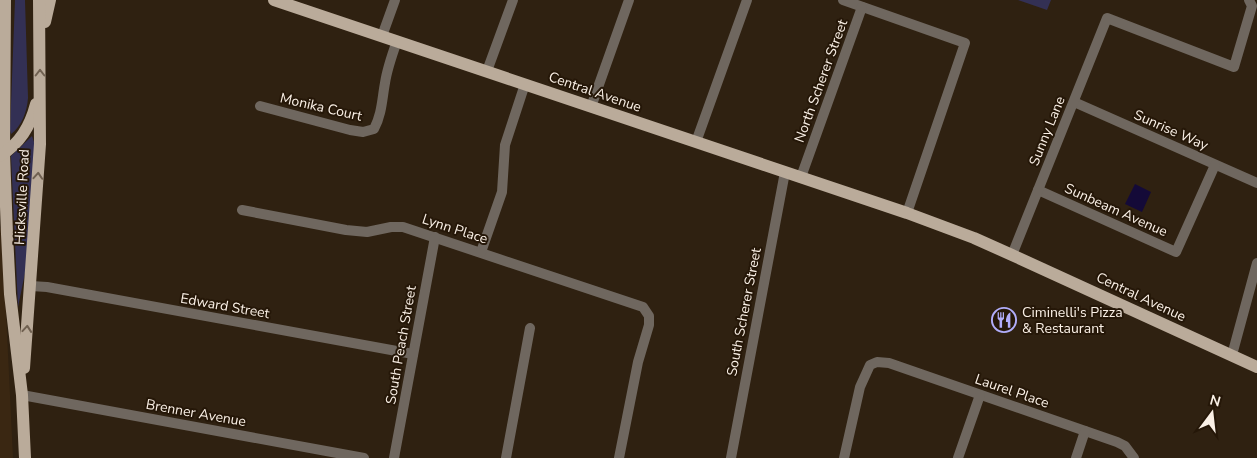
<svg xmlns="http://www.w3.org/2000/svg" width="1257" height="458" font-family="'Nunito Sans',sans-serif">
  <rect width="100%" height="100%" fill="#2f2111"/>
  <path fill="#3a2712" d="M0,228l2,1 11,229h-13z"/>
  <g fill="#333054">
    <path d="M15,0h10l3,98c-1,13 -6,28 -17,36l-1,-4z"/>
    <path d="M1018,0h33l-4,10z"/>
    <path d="M32,136l3,9 -9,123 -8,39 -7,-151z"/>
  </g>
  <path fill="#140a38" d="M1135,184l16,8 -9,20 -17,-8z"/>
  <g fill="none" stroke-linecap="round" stroke-linejoin="round">
    <g stroke="#6f675f" stroke-width="10">
      <path d="M843,0l122,43 -58,170"/>
      <path d="M382,36l13,-36"/>
      <path d="M487,71l26,-71"/>
      <path d="M1074,102l183,81"/>
      <path d="M260,106l90,24 13,2 11,-3c8,-15 8,-30 11,-46 2,-14 7,-28 12,-42"/>
      <path d="M591,107l38,-107"/>
      <path d="M696,142l51,-142"/>
      <path d="M801,177l61,-170"/>
      <path d="M1038,190l138,62 39,-87"/>
      <path d="M242,210l104,20 21,2 24,-5h12l240,80 6,9v9l-11,37 -19,96"/>
      <path d="M481,252l21,-60 3,-47 20,-61"/>
      <path d="M1012,255l95,-237 127,49 18,-61 -3,-6"/>
      <path d="M31,286l16,1 366,67"/>
      <path d="M1232,355l25,-92"/>
      <path d="M22,395l342,63"/>
      <path d="M394,458l41,-221"/>
      <path d="M506,458l24,-130"/>
      <path d="M731,458l54,-286"/>
      <path d="M844,458l16,-71 10,-22 7,-3 12,1 228,79 8,4 9,12"/>
      <path d="M958,458l22,-63"/>
      <path d="M1076,458l9,-27"/>
    </g>
    <g stroke="#baab9a" stroke-width="12">
      <path d="M5,0l-1,153 3,81 3,60 12,101 3,63"/>
      <path d="M274,0l633,213 67,25 38,17 245,112"/>
      <path d="M45,22l5,-22"/>
      <path d="M0,156c20,-13 30,-29 36,-52"/>
      <path d="M24,368l16,-224 -1,-144"/>
    </g>
  </g>
  <defs><path id="oneway-chevron" d="M-2-3.5L2.5 0L-2 3.5" fill="none" stroke-width="1.6" stroke-linecap="round" stroke-linejoin="round" transform="scale(1.25)"/></defs>
  <g stroke="#706151">
    <use href="#oneway-chevron" transform="translate(40 73) rotate(-90)"/>
    <use href="#oneway-chevron" transform="translate(38 176) rotate(-86)"/>
    <use href="#oneway-chevron" transform="translate(27 329) rotate(-85)"/>
  </g>
  <defs>
    <symbol id="restaurant-ring" viewBox="-11 -11 22 22"><circle r="9.5" fill="#251708" stroke="#b1adfa" stroke-width="1.5"/><path d="M-5-6h1v4h1v-4h1v4h1v-4h1v5L-1.5 .5V6h-2V.5L-5-1ZM5-6V6H3V1.5H1.5Q1.5-4 5-6Z" fill="#b1adfa"/></symbol>
  </defs>
  <g fill-rule="evenodd">
    <use href="#restaurant-ring" x="990" y="306" width="28" height="28"/>
  </g>
  <g text-anchor="middle" dominant-baseline="central" stroke-width="4" stroke-linejoin="round" paint-order="stroke">
    <g font-size="14" fill="#faf0e6" stroke="#251708">
      <text transform="translate(821 81) rotate(-70)">North Scherer Street</text>
      <text transform="translate(595 92) rotate(19)">Central Avenue</text>
      <text transform="translate(321 107) rotate(13)">Monika Court</text>
      <text transform="translate(1171 130) rotate(24)">Sunrise Way</text>
      <text transform="translate(1047 131) rotate(-68)">Sunny Lane</text>
      <text transform="translate(22 197) rotate(-87)">Hicksville Road</text>
      <text transform="translate(1116 210) rotate(24)">Sunbeam Avenue</text>
      <text transform="translate(455 229) rotate(18)">Lynn Place</text>
      <text transform="translate(1141 297) rotate(25)">Central Avenue</text>
      <text transform="translate(225 306) rotate(10)">Edward Street</text>
      <text transform="translate(744 312) rotate(-79)">South Scherer Street</text>
      <text transform="translate(401 345) rotate(-80)">South Peach Street</text>
      <text transform="translate(1012 391) rotate(19)">Laurel Place</text>
      <text transform="translate(196 413) rotate(10)">Brenner Avenue</text>
    </g>
    <g font-size="14" fill="#faf0e6" stroke="#251708" text-anchor="start">
      <text x="1022" y="312">Ciminelli's Pizza<tspan x="1022" dy="16">&amp; Restaurant</tspan></text>
    </g>
  </g>
  <g transform="translate(1212 413) rotate(15)" stroke="#251708" stroke-width="4" paint-order="stroke">
  <path d="M0-4L9 19L0 12L-9 19Z" fill="#faf0e6"/>
  <text y="-8" font-size="14" font-weight="bold" text-anchor="middle" fill="#faf0e6">N</text>
  </g>
</svg>
